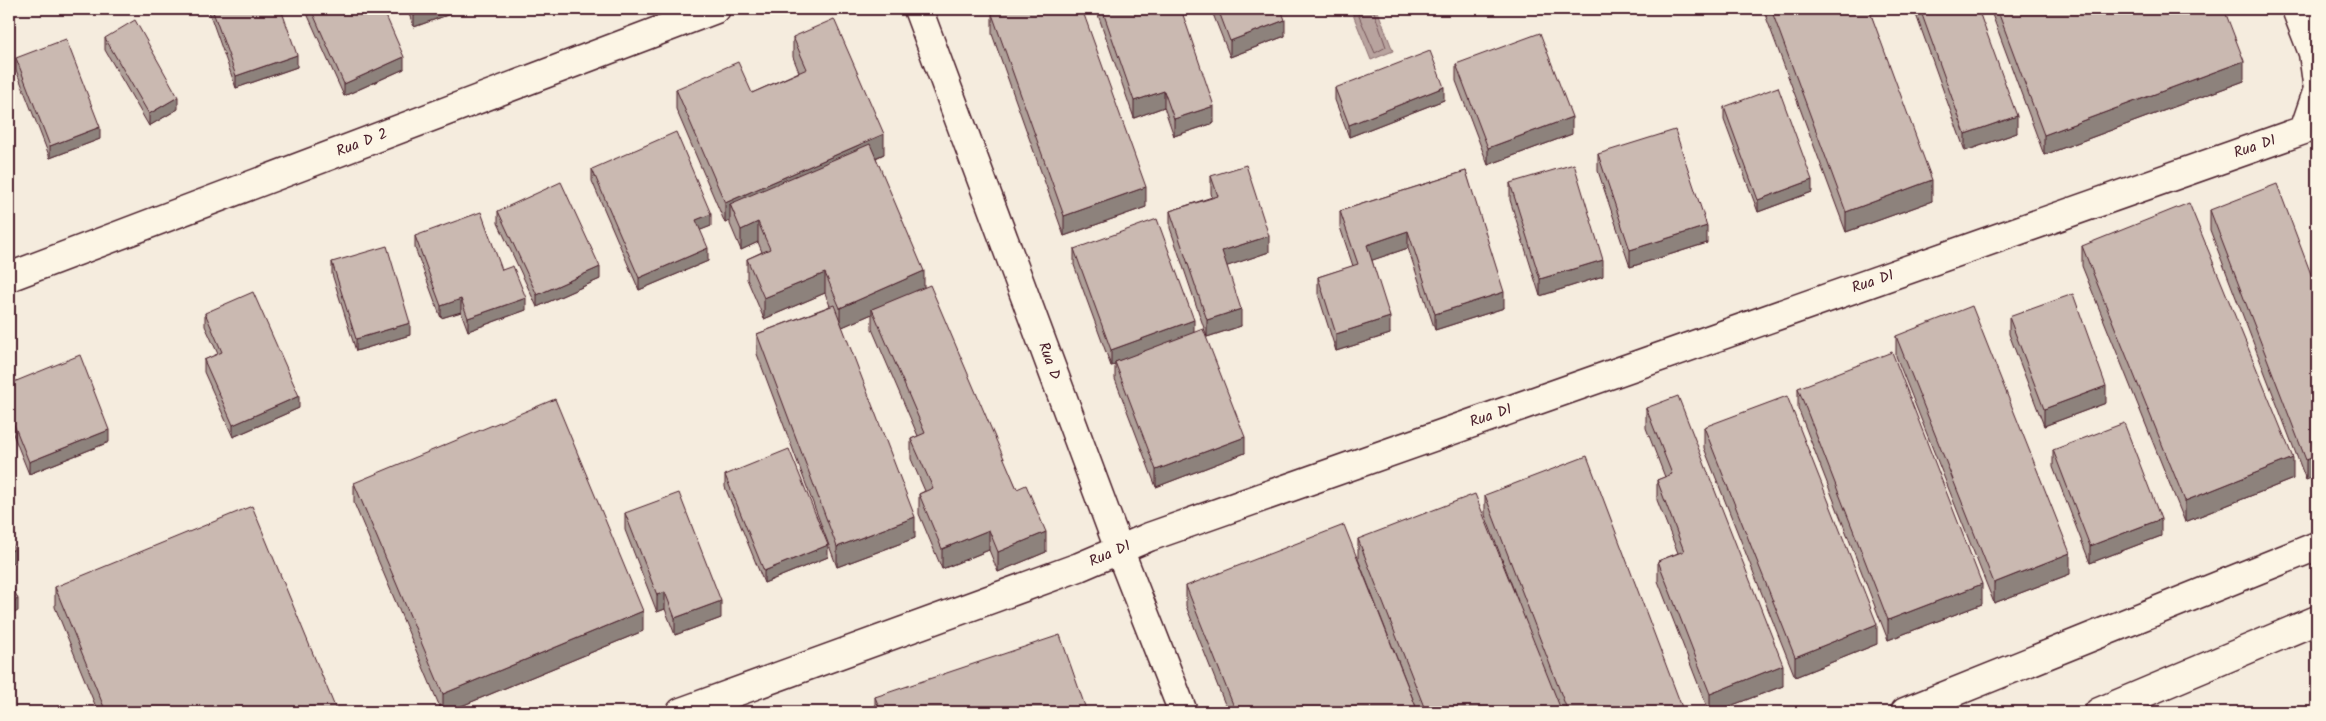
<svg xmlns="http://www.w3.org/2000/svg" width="2326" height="721" font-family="Kalam,sans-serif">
  <rect width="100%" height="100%" fill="#f5ecde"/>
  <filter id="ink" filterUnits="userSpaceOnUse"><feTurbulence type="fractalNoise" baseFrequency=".02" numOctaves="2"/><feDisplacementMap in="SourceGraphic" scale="10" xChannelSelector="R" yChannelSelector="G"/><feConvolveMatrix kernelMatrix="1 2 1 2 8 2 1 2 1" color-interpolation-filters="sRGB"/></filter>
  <g filter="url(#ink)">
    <path fill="#b8a39e" stroke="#8c6e70" d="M1359,9h18l16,42 -22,9 -19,-48z"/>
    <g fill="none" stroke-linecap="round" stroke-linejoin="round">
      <path stroke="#765459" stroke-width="1" d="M1359,9l-1,5 17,39 11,-6 -13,-38"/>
      <defs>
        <g id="street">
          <path d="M2296,9l17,44 4,30"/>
          <path d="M9,277l707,-268"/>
          <path d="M681,712l398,-145 70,-30 1155,-407 13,-38"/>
          <path d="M1905,712l412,-166"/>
        </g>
        <g id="secondary">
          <path d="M918,9l201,540 64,163"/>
          <path d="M2099,712l218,-92"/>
        </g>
      </defs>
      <use href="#street" stroke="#4a1f2b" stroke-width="31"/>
      <use href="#secondary" stroke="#4a1f2b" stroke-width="31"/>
      <use href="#street" stroke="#fcf5e5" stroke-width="28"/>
      <use href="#secondary" stroke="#fcf5e5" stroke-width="28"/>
    </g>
    <g fill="#ae9f98" stroke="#4a1f2b">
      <path d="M208,9h73l16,58 -61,21z"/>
      <path d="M305,9h78l21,60 -60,27z"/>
      <path d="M407,9h57l-50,18z"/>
      <path d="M1096,9h85l33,114 -40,13 -10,-29 -30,11z"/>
      <path d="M1211,9h70l4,27 -55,21z"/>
      <path d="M1763,9h106l63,192 -86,31z"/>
      <path d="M1914,9h64l39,124 -52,18z"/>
      <path d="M1990,9h234l20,72 -200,74z"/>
      <path d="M992,14l154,193 -82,29 -72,-202z"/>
      <path d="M793,37l91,117 -8,4 48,129 122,265 -48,20 -9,-22 -47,19 -23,-55v-20l6,-3 -14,-32v-20l7,-3 -46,-107v-15l-30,13 73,211 -78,29 -80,-213v-20l73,-28 -5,-13 -61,26 -17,-40v-20l15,-7 -4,-10 -17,8 -11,-26v-3l-5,2 -49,-114v-20l76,4 47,-21 -6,-15z"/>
      <path d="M105,38l73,71 -29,17 -44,-76z"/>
      <path d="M16,58l84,81 -50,19 -34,-88z"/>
      <path d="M1456,64l116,70 -84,31 -32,-84z"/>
      <path d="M1335,88l109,12 -95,37 -14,-37z"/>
      <path d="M1724,107l88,85 -54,20 -34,-92z"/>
      <path d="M1598,154l109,89 -77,24 -32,-96z"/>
      <path d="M592,169l119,57 -11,4 8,31 -69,29 -47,-109z"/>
      <path d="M1466,171l38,137 -69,22 -27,-82 -36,12 18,74 -54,17 -18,-57v-17l35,-11 -13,-39v-16z"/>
      <path d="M1211,176l58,76 -42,14 14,60 -34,11 -37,-109v-17l42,-14 -1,-4z"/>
      <path d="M1510,183l93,93 -63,20 -30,-96z"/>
      <path d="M2210,210l107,80 -11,190 -96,-250z"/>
      <path d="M498,211l102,68 -63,28 -39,-84z"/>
      <path d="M415,236l87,34 24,40 -58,21 -7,-19 -20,6 -26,-70z"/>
      <path d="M2082,246l211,233 -108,43 -103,-256z"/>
      <path d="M1074,249l120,83 51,121 -89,34 -41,-108v-14l-4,1 -37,-101z"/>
      <path d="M332,262l78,73 -54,16 -24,-77z"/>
      <path d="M205,313l94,95 -66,29 -29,-65v-12l14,-6 -13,-28z"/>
      <path d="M2009,317l97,86 -62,23 -35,-92z"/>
      <path d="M1896,336l174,238 -76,29 -98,-247z"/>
      <path d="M9,384l100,58 -80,32 -20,-50z"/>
      <path d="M1798,388l184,216 -94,36 -90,-232z"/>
      <path d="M1646,408l137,278 -69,26h-5l-51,-131v-20l20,-8 -21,-53v-20l8,-3 -19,-49z"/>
      <path d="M1704,427l173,217 -82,33 -91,-229z"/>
      <path d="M2053,450l108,86 -71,27 -37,-96z"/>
      <path d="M725,475l103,82 -64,26 -39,-96z"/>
      <path d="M354,483l289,148 -196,81h-5l-88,-209z"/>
      <path d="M1485,495l198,217h-265l-60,-153v-20l160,62 -33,-86z"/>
      <path d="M625,513l96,105 -46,17 -10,-26 -8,3 -32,-82z"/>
      <path d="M1186,586l232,126h-190l-42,-106z"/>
      <path d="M55,587l282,125h-239l-43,-105z"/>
      <path d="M875,697l212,15h-212z"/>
    </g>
    <g fill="#8d827c" stroke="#4a1f2b">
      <path d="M431,9h33l-50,18v-12z"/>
      <path d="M1285,20v16l-55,21v-16z"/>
      <path d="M297,55v12l-61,21v-12z"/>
      <path d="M404,57v12l-60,27v-12z"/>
      <path d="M2244,61v20l-200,74v-20z"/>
      <path d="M1444,87v13l-95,37v-12z"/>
      <path d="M1164,91v16l-30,11v-17z"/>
      <path d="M178,97v12l-29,17v-12z"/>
      <path d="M1214,106v17l-40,13v-17z"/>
      <path d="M2017,116v17l-52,18v-17z"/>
      <path d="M1572,117v17l-84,31v-17z"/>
      <path d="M100,127v12l-50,19v-12z"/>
      <path d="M884,134v20l-148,64 -6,-14v17l-5,2v-20z"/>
      <path d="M1812,180v12l-54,20v-12z"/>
      <path d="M1932,180v21l-86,31v-20z"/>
      <path d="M1146,187v20l-82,29v-20z"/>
      <path d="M711,214v12l-15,6v-12z"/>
      <path d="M758,222v20l-17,8v-20z"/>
      <path d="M1707,226v17l-77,24v-17z"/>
      <path d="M1408,231v17l-41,14v-17z"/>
      <path d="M1269,236v16l-47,16v-17z"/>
      <path d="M708,248v13l-69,29v-12z"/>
      <path d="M1603,260v16l-63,20v-17z"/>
      <path d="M600,267v12l-63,28v-12z"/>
      <path d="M924,271v20l-52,18v5l-32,14v-20z"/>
      <path d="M825,273v20l-61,26v-21z"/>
      <path d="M1504,292v16l-69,22v-16z"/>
      <path d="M526,298v12l-58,21v-13z"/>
      <path d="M461,299v13l-20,6v-12z"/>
      <path d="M1241,309v17l-34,11v-17z"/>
      <path d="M1390,317v17l-54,17v-17z"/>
      <path d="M1194,320v16l-79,26v3l-4,1v-16z"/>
      <path d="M410,323v12l-54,16v-12z"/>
      <path d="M2106,386v17l-62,23v-17z"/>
      <path d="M299,396v12l-66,29v-12z"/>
      <path d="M109,430v12l-80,32v-12z"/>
      <path d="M1245,437v16l-89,34v-17z"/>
      <path d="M2317,456v20l-11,4v-20z"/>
      <path d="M2293,458v21l-108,43v-21z"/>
      <path d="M13,496v12l-4,1v-12z"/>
      <path d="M915,517v21l-78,29v-20z"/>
      <path d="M2161,519v17l-71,27v-17z"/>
      <path d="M989,530v20l-47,19v-20z"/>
      <path d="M1046,532v20l-48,20v-20z"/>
      <path d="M828,545v12l-64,26v-12z"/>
      <path d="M14,549v13l-5,2v-12z"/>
      <path d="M2070,553v21l-76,29v-20z"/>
      <path d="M1982,584v20l-94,36v-20z"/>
      <path d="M665,592v17l-8,3v-17z"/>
      <path d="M18,599v12l-9,5v-13z"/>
      <path d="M721,601v17l-46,17v-17z"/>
      <path d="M643,611v20l-196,81h-4v-18z"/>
      <path d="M1877,624v20l-82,33v-20z"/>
      <path d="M1783,665v21l-69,26h-4v-18z"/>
    </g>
    <g fill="#cab9b1" stroke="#4a1f2b">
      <path d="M212,9h69l16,46 -61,21z"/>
      <path d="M311,9h72l21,48 -60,27z"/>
      <path d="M412,9h19l-17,6z"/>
      <path d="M1005,9h77l64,178 -82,29 -72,-202z"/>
      <path d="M1102,9h79l33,97 -40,13 -10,-28 -30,10z"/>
      <path d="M1218,9h63l4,11 -55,21z"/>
      <path d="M1771,9h98l63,171 -86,32z"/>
      <path d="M1920,9h58l39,107 -52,18z"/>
      <path d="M1997,9h227l20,52 -200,74z"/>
      <path d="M834,19l50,115 -159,69 -49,-114 62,-27 14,31 55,-24 -14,-32z"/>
      <path d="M135,20l43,77 -29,17 -44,-76z"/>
      <path d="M1540,33l32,84 -84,31 -32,-84z"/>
      <path d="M66,39l34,88 -50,19 -34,-88z"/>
      <path d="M1430,51l14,36 -95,38 -14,-37z"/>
      <path d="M1778,87l34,93 -54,20 -34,-93z"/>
      <path d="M1675,130l32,96 -77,24 -32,-96z"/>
      <path d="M676,132l35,82 -15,6 12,28 -69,30 -47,-109z"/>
      <path d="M870,144l54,127 -84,37 -15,-35 -61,25 -17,-39 23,-10 -12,-27 -17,8 -11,-26z"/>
      <path d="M1574,164l29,96 -63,19 -30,-96z"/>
      <path d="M1246,165l23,71 -47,15 19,58 -34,11 -37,-109 48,-15 -7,-20z"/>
      <path d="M1466,171l38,121 -69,22 -27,-83 -41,14 23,72 -54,17 -18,-57 40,-13 -18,-53z"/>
      <path d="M561,182l39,85 -63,28 -39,-84z"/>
      <path d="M2277,184l40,106v166l-11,4 -96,-250z"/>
      <path d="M2189,203l104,255 -108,43 -103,-255z"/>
      <path d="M481,212l21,58 11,-4 13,32 -58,20 -7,-19 -20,7 -26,-70z"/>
      <path d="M1157,219l37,101 -83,30 -37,-101z"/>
      <path d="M387,246l23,77 -54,16 -24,-77z"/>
      <path d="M930,285l87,204 9,-4 20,47 -48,20 -9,-22 -47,19 -23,-55 14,-6 -22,-49 14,-6 -53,-124z"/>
      <path d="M253,292l46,104 -66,29 -29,-65 18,-8 -17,-39z"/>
      <path d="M2073,294l33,92 -62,23 -35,-92z"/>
      <path d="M834,305l81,212 -78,30 -80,-213z"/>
      <path d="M1972,306l98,247 -76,30 -98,-247z"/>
      <path d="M1203,329l42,108 -89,33 -41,-108z"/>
      <path d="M1892,352l90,232 -94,36 -90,-232z"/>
      <path d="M80,355l29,75 -80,32 -20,-50v-28z"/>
      <path d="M1678,396l105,269 -73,29 -52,-133 26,-10 -27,-71 15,-6 -26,-66z"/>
      <path d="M1787,396l90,228 -82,33 -91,-230z"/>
      <path d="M555,399l88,212 -200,83 -89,-211z"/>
      <path d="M2124,423l37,96 -71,27 -37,-96z"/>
      <path d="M789,449l39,96 -64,26 -39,-96z"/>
      <path d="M1587,456l96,254 -6,2h-109l-83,-217z"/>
      <path d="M9,485l4,11 -4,1z"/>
      <path d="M679,493l42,108 -46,17 -10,-26 -8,3 -32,-82z"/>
      <path d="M1475,494l87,218h-136l-68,-173z"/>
      <path d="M252,506l85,206h-231l-51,-125z"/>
      <path d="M1344,525l74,187h-182l-50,-126z"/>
      <path d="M9,538l5,11 -5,3z"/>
      <path d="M9,579l9,20 -9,4z"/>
      <path d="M1060,635l27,77h-206l-6,-15z"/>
    </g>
  </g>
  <g text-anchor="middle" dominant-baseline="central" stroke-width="4" stroke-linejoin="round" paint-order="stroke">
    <g font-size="15" fill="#4a1f2b" stroke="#fcf5e5">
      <text transform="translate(362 143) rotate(-21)">Rua D 2</text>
      <text transform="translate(2255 147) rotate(-19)">Rua D1</text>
      <text transform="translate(1873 282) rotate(-19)">Rua D1</text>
      <text transform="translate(1049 361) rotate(70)">Rua D</text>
      <text transform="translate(1491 416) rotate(-19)">Rua D1</text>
      <text transform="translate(1110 554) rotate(-24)">Rua D1</text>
    </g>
  </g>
  <rect width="2326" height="721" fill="none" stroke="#fcf5e5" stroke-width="30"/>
  <rect x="15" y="15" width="2296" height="691" fill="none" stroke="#4a1f2b" stroke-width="2" filter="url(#ink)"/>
</svg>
